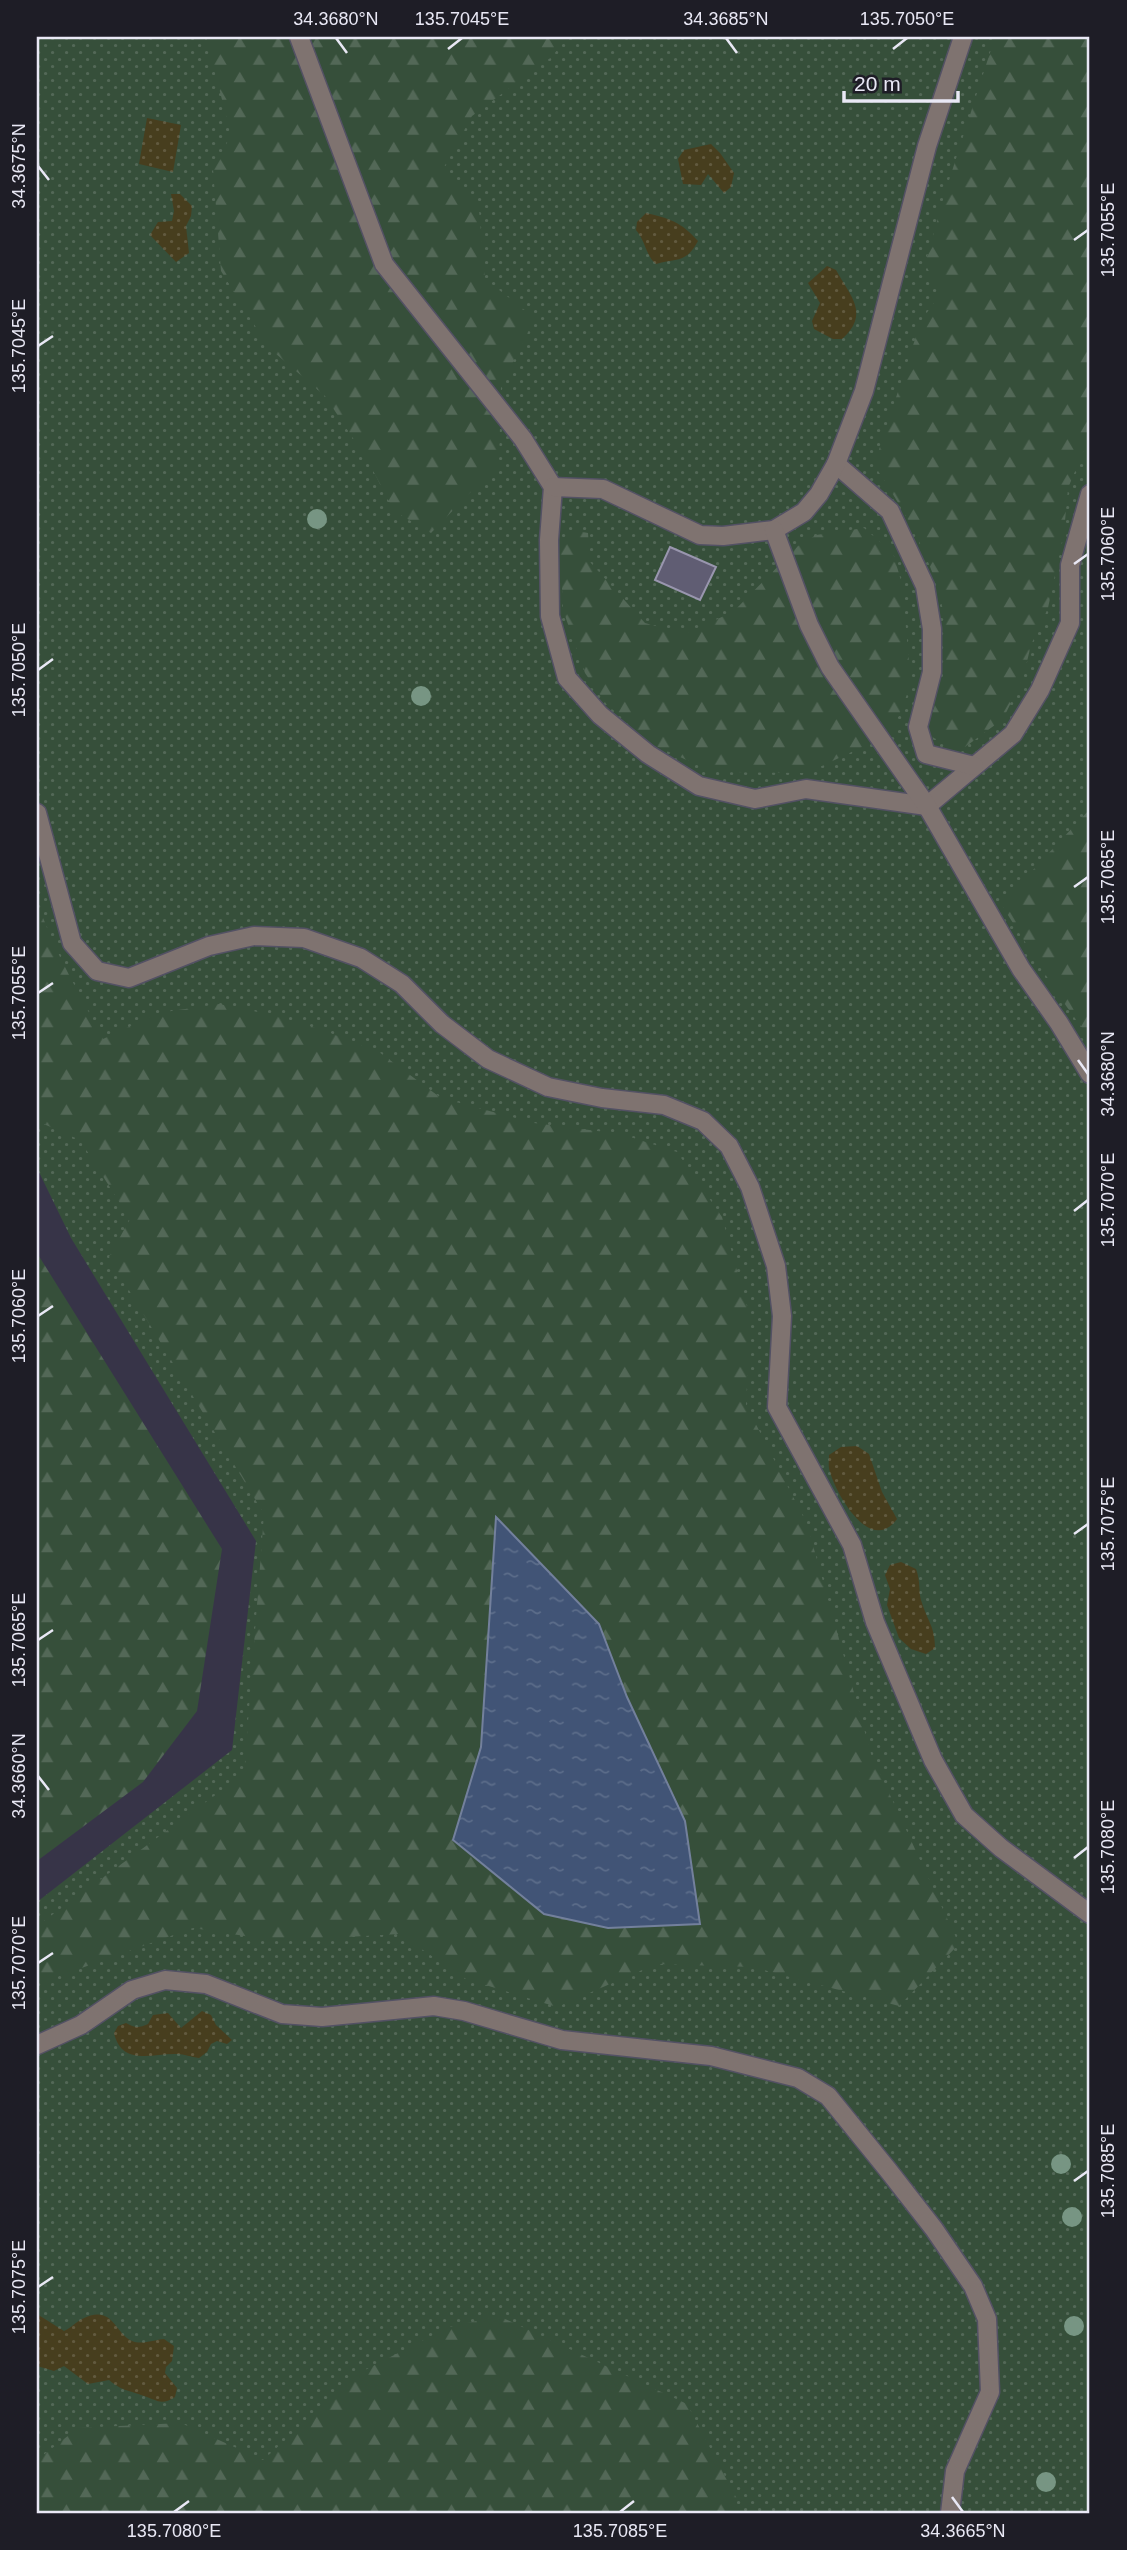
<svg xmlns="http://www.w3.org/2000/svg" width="1127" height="2550" font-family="Arial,sans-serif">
  <defs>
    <pattern id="grass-dots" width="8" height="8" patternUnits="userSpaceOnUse" patternTransform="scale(1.75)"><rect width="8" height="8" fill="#364f3a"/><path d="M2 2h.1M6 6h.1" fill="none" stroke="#536857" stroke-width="1.8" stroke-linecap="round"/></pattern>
    <pattern id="forest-firs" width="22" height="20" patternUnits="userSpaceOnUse" patternTransform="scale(1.75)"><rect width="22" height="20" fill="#364f3a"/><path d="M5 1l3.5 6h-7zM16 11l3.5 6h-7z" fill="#536857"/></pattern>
    <pattern id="sand-dots" width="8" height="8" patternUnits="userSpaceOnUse" patternTransform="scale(1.75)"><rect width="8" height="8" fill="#473e1e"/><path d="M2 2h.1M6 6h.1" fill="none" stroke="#625a3f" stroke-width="1.8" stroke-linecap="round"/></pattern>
    <pattern id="water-ripples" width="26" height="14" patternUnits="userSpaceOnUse" patternTransform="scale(1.75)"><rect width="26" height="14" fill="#415476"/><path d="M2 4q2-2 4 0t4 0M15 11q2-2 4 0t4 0" fill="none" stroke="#5c6d8a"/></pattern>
  </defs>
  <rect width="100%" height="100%" fill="#373448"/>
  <path fill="url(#grass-dots)" d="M37,37h1053v2476h-1053v-611l195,-152 24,-209 -185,-303 -34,-70z"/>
  <g fill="url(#forest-firs)">
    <path d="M206,37h359l-12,19 -81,60 -29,53 36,41 6,69 50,39 -34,68 -2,77 -68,70 -37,-22 -26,-50 -43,-65 -57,-49 -47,-76 -8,-102 18,-34z"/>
    <path d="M995,37h95v399l-22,52 -4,44 -16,76 -17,37 -8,33 -20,41 -42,31 -34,-15c5,-25 17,-53 19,-78 6,-66 -36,-139 -72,-192l47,-144 20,-28 -16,-29 20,-71z"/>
    <path d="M864,528l29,25 9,31 9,100 -19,49 -85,40 -94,-1 -55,-25 -51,-42 -22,-32 -22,-63 -3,-67 11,-13 17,3 2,29 55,61 39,11 49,-22 65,-66 18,-11z"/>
    <path d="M1090,809v230l-31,-43 -58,-92z"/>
    <path d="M37,900c15,49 43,94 66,139l55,-26 61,-9 54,11 52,16 54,21 62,46 93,25 87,11 56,18 45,65 28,100 -4,88 61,119 64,230 88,190 -60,62 -146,-39 -97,-3 -99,43 -91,-28 -67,-45 -121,7 -85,-13 -156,56v-58l207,-152 20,-260 -155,-257 21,-38 -50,-79 -43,-19z"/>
    <path d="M37,1253l185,296 -25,162 -54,71 -106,79z"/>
    <path d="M499,2316l188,88 50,95 -2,14h-698v-53l41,-32 103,-5 82,37 100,-89 86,-44z"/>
  </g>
  <g fill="url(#sand-dots)">
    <path d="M147,118l34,7 -8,47 -34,-8z"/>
    <path d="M711,144l9,9 14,20 -3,14 -7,6 -16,-19 -7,11 -18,-1 -5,-25 6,-9z"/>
    <path d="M171,194h9l12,12 -1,10 -5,10 3,27 -13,9 -26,-27 8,-13 14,-1 2,-10z"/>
    <path d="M646,213c24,6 34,8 52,28 -12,22 -20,17 -42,23 -10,-8 -10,-22 -20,-34l1,-8z"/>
    <path d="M827,266l9,4c15,27 34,44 6,69h-9l-19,-10 -2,-8 8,-18 -12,-20z"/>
    <path d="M857,1446l12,8 13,38 15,27c-26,36 -60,-23 -67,-47 -2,-5 -1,-11 -1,-17l12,-8z"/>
    <path d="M901,1562l15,7c5,13 2,24 6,34 6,19 13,24 13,45l-9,6 -15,-5 -12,-11 -12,-33 3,-16 -5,-14 5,-10z"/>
    <path d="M202,2011l9,4 5,10 16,15 -5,4 -10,-3 -6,3 -4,8 -8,6c-8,-1 -15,-4 -22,-4 -24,-1 -55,13 -63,-21l4,-7 8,-3c9,5 13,5 22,1l5,-9 15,-2 13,15z"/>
    <path d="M37,2314l27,17c7,-3 12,-9 18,-12 31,-16 33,15 50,22 9,4 22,-1 32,-2l10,7 -2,15 -6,6 -1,6 12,15 -2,9c-14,9 -18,3 -31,-1 -16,-6 -22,-5 -35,-16l-21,4 -24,-18 -10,5 -17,-5z"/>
  </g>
  <path fill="url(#water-ripples)" stroke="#73809c" stroke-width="2" d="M496,1517l103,107 28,73 58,124 15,103 -92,4 -64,-14 -91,-74 28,-93z"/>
  <path fill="#605d73" stroke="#9996ae" stroke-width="2" d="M670,547l46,20 -16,33 -45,-20z"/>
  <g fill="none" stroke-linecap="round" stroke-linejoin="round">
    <defs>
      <g id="minor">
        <path d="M299,37l85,227 139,175 30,48 -4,53 1,76 17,62 33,37 48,39 51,32 56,13 51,-10 121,17 86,-72 27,-44 30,-67v-58l20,-71"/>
        <path d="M836,464l54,47 35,75 7,43v43l-14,55 8,27 48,12"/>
        <path d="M553,487l50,2 97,46 23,1 51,-6 30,-18 15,-18 17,-30 28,-73 63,-245 36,-109"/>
        <path d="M774,530l35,95 21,42 97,139 94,163 38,54 31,51"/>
        <path d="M37,813l35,130 25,28 32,7 80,-32 45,-10 50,2 57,20 41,26 40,40 46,35 60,28 54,11 62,7 39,16 26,25 21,41 26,79 6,50 -5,91 75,138 23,77 58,138 31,55 37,33 89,66"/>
        <path d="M37,2045l44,-20 51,-35 33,-10 41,4 76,30 40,3 112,-11 30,5 98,29 149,16 87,22 30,18 60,74 46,59 39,57 14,33 3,73 -35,79 -5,42"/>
      </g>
    </defs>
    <use href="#minor" stroke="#535164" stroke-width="21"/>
    <use href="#minor" stroke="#7f7370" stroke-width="18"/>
  </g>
  <g fill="#779583">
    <circle cx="317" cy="519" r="10"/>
    <circle cx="421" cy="696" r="10"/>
    <circle cx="1061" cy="2164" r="10"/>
    <circle cx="1072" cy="2217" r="10"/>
    <circle cx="1074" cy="2326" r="10"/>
    <circle cx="1046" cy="2482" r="10"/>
  </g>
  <path fill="none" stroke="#e9e8f5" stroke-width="2.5" d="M336,38l11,15M726,38l11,15M448,49l14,-11M893,49l14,-11M38,166l11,14M1074,240l14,-10M38,346l15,-10M1074,564l14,-10M38,670l15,-11M1074,887l14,-10M38,993l15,-10M1078,1060l10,14M1074,1211l14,-11M38,1316l15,-10M1074,1534l14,-10M38,1640l15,-10M38,1776l11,14M1074,1858l14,-11M38,1963l15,-10M1074,2181l14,-10M38,2287l15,-10M952,2497l11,15M174,2512l15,-11M620,2512l14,-11"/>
  <rect width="1127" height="2550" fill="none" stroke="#1e1d26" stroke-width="77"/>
  <path d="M844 91v10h114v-10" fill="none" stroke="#e9e8f5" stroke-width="3.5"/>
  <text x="854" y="91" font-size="21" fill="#e9e8f5" stroke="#1e1d26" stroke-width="5" paint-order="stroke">20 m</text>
  <rect x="38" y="38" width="1050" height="2474" fill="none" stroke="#e9e8f5" stroke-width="2.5"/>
  <g font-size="18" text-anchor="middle" fill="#e9e8f5">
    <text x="336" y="25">34.3680°N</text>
    <text x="462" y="25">135.7045°E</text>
    <text x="726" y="25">34.3685°N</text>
    <text x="907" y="25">135.7050°E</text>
    <text transform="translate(19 166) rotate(-90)" y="6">34.3675°N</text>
    <text transform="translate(1108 230) rotate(-90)" y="6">135.7055°E</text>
    <text transform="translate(19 346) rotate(-90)" y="6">135.7045°E</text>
    <text transform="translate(1108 554) rotate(-90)" y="6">135.7060°E</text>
    <text transform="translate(19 670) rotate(-90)" y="6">135.7050°E</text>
    <text transform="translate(1108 877) rotate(-90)" y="6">135.7065°E</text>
    <text transform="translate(19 993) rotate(-90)" y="6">135.7055°E</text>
    <text transform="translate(1108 1074) rotate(-90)" y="6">34.3680°N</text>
    <text transform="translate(1108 1200) rotate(-90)" y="6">135.7070°E</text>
    <text transform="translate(19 1316) rotate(-90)" y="6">135.7060°E</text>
    <text transform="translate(1108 1524) rotate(-90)" y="6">135.7075°E</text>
    <text transform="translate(19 1640) rotate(-90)" y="6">135.7065°E</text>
    <text transform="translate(19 1776) rotate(-90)" y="6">34.3660°N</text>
    <text transform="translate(1108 1847) rotate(-90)" y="6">135.7080°E</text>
    <text transform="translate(19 1963) rotate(-90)" y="6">135.7070°E</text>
    <text transform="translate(1108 2171) rotate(-90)" y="6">135.7085°E</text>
    <text transform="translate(19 2287) rotate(-90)" y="6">135.7075°E</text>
    <text x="174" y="2537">135.7080°E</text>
    <text x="620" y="2537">135.7085°E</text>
    <text x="963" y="2537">34.3665°N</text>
  </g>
</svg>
